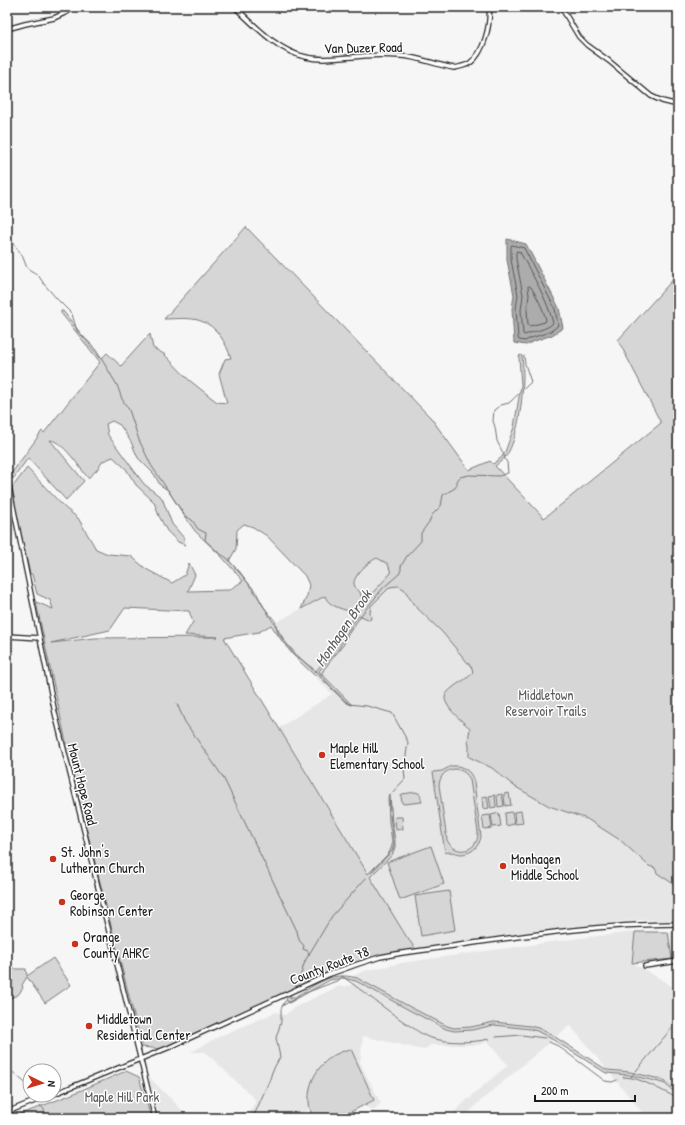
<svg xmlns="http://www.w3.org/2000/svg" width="685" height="1125" font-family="'Patrick Hand',sans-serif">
  <rect width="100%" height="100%" fill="#f6f6f6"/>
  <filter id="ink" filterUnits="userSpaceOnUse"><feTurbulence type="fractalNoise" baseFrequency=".025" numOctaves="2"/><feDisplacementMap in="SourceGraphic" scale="8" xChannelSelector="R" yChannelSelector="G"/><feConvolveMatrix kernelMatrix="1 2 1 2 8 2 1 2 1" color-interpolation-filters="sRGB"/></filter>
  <g filter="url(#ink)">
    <g fill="#e6e6e6">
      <path d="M431,418l38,52 21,-9 53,57 14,-10 121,374v39l-35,-1 -33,3 -193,28 -11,-15 -127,-208 53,-34 -43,-45 -16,-25 58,-31z"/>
      <path d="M678,931v27l-6,1 -4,-27z"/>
      <path d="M635,932l-3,31 15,8 31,19v128h-31l-77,-93 -92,78 -14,15h-13l3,-6 15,-14 1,1 2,-2 -1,-1 37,-31 -21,-23 -8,3h-48l-8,5 -60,-14 -3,27 21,40 -7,7 -36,-13 -46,20v1h-43l-1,-2 8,-16 -51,-48h-14l29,-16 56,-24 9,3 10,-8 42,-20 16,-2 -2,-8 13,-6 37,-8 179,-25z"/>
      <path d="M148,1076l42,42h-30z"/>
    </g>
    <g fill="#d6d6d6" stroke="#797979" fill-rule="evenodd">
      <path d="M246,227l185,191 38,52 21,-9 3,3 8,-6 4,-6 9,-25 7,-42 -2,-28 1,-2 2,1c3,27 -1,73 -14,97 -3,6 -8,9 -13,13l49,52 13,-10 104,-85 -43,-83 60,-66v613l-21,-14 -2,-5 -6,-2 -29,-26 -33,-21 -38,-13 -35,-20 -22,-18 -23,-11v-11l-1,-5 2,-13c-7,-6 -30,-24 -24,-34 1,-2 5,-5 6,-6 7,-6 15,-9 21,-15l-1,-5 -30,-36 -28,-27 -10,-16 -6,-3 -8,1 -19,19 -1,7 1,5 -1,2 -11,-5 -9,13 -12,22 -19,21 33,34 -7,-3 -27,-27h-4l-20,-19 -10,-12 -13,-19 -12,7 -35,6 144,236 21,-21 3,-7v-5l-3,-19 -1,-25 2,-3 2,28 3,18v7l-3,8 -22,22 36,59 11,15 -31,4 -36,12 -58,24 -2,8c25,-12 37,-29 67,-21l55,30 35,18 7,2 17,-1 23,-5 36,4 8,2 14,7 55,35 23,2 30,7 6,3 12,9v4l-13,-11 -6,-2 -30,-7 -23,-2 -56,-35 -13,-7 -7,-2 -36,-4 -22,5 -18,1 -8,-2 -35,-18 -55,-30 -13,-3 -13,2 -41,23 -1,-2h-2l2,-7 -127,55 -19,-2 -77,-302 1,-3 -30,-140 17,7 -3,-9 -13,-6 -5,-20h-2l-19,-85 16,-21 38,40 13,10 18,31 12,5 23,2 15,13 26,14 13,-8 4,-12 6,12 -7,16 41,-1 14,-9 -21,-24 -27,-26 -10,-14 -17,-27 -8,-5 -6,-11 -16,-16 -7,-16 -11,-17 -8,-4 -6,3 2,11 36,49 18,14 10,26 12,14 1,7 -7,-3 -11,-11 -8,-15 -5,-14 -18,-17 -10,-16 -13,-12 -10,4 -7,10 -8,7c-8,-10 -25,-37 -38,-38l34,41 -18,19 -38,-42 -15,21 -2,-5 31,-43 2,2 56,-71 -39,-49v-2h2l38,48 6,-6 14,13 29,-32 3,14 11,6 25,26 28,22 10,1 -8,-29 6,-15 6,-1c-5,-15 -14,-32 -30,-37 -10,-4 -26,-2 -37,-2zM244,524l9,3 14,9 38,40 4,9 -2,11 -6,13 24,-13c3,11 21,14 31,17l-20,35 -21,24 -19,-18 -10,-11 -28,-46 -18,-25 -11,-11 7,-12 1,-19zM377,558l11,6 3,9 -28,30 -3,-11c-2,-2 -5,-4 -6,-8 -1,-8 15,-23 23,-26zM125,608l64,3 4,11 -8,13 33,2 -123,1 -44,5 59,-13z"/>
      <path d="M451,766c11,-1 20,4 23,16l7,55c-2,10 -10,17 -20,17 -7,-1 -9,-3 -16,-1l-12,-81 9,-1zM455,769c7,1 12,4 15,11l8,52c1,20 -23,25 -31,8l-8,-55c1,-9 6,-15 16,-16z"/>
      <path d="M416,792l4,2 2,8 -18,2 -2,-1 -1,-7 1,-2z"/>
      <path d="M509,793l2,12 -6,1 -1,-12z"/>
      <path d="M502,794l2,12 -6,1 -1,-12z"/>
      <path d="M495,795l1,12 -5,1 -2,-12z"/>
      <path d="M487,796l2,12 -6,1 -1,-12z"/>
      <path d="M521,811l2,12 -8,1 -1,-12z"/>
      <path d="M512,812l2,12 -8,2 -1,-13z"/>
      <path d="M499,813l2,13 -8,1 -2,-12z"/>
      <path d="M490,815l2,13 -8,1 -2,-13z"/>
      <path d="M395,817h7l1,12 -7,1z"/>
      <path d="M431,846l13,38 -44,16 -13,-38z"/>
      <path d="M449,891l6,39 -34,6 -6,-40z"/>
      <path d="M635,932h33l4,27 -40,4z"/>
      <path d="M53,958l18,27 -26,18 -18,-26 -5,8 1,3 -5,7 -11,4v-30h19l1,7z"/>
      <path d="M351,1049l23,51 -35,18h-26c-13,-30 6,-63 38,-69z"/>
      <path d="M126,1071l13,6 12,41h-139l4,-3 13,-4 41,-16z"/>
    </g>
    <path fill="#acacac" stroke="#727272" d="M507,239l19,5 33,64 4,20 -11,7 -20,7 -6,3 -12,-2 -2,-34 2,-14 -7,-35z"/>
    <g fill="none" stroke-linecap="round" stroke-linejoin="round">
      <g stroke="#565656" stroke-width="1">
        <path d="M512,245l12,3 31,61 3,16c-6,9 -23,10 -33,16l-6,-1 -1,-2 -2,-29 2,-14 -7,-35v-13z"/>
        <path d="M517,251l3,1c12,23 27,46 33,71 -6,7 -20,8 -28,12l-2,-1 -2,-24 2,-15 -7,-36v-6z"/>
        <path d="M529,286l2,1c6,10 12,21 15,33l-1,2 -15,4 -2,-1 -1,-15 2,-15 -1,-8z"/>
      </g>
      <g stroke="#727272" stroke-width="1">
        <path d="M7,237l2,1 13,17 5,13 11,7 6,9 13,15 15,15 5,17 15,14 6,8 19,32 5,14 7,11 10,30 12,25 34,51 7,4 6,9 8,4 -1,7 14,13 8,5 29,34 7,14 12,15 3,12 15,20 28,22"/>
        <path d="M177,704l8,18 38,55 74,154 2,9 5,6 -1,3 5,2 1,4"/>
        <path d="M390,810l-1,-14 16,-17 -1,-10 4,-27 -16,-29 -25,-7 -18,-2 -19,-18 -9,-11 3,-6 20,-25 1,-5 17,-25 21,-26 16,-14 2,-4v-4l6,-10 14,-15v-8l8,-11 3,-7 9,-9 2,-11 12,-7 2,-3v-4l3,-4 9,-2 30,1 9,-3 -1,-11 -2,-2 -1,-5 -7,-14 -2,-14 -2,-6 1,-11 7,-5 8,-2 22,-21 -6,-18 -1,-8"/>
        <path d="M371,873l21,-22 2,-6 -4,-30"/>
        <path d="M295,984l6,-10 4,-13 27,-45 34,-38"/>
        <path d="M282,1006l21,-12 36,-14 3,-4c22,16 43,33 65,48 7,4 16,12 24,14 17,5 41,5 58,1"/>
        <path d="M496,1037l25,-2 24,3"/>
        <path d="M549,1042l9,4 47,35 7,1 5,-2"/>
        <path d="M7,1066l2,3 21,18"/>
        <path d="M623,1077c19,0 37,14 55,21"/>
        <path d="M631,1077l40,-48 7,-5"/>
        <path d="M40,1105l3,3 5,10"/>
        <path d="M253,1118v-2l3,-5 14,-32 2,-7 8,-15 -4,-19 5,-16v-13l4,-8"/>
      </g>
      <defs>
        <g id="minor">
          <path d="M235,7c20,19 43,44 71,50 15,4 31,1 46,0 16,-2 32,-2 49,-1 18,1 35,9 53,12 6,-1 11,-2 16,-5 14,-10 21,-39 19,-56"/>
          <path d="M561,7l18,30 8,8 22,16 42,35 11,5 16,4"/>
          <path d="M7,29l18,-5 29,-6 13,-6 7,-5"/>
          <path d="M7,476l48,237 100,405"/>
          <path d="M7,636l33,2"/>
          <path d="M645,966l33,-5"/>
          <path d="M54,1094l116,-47 160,-73 28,-10 22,-7 22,-4c92,-12 183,-29 276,-29"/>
          <path d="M7,1112l43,-17"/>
        </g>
      </defs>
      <use href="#minor" stroke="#1c1c1c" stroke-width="6"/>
      <use href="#minor" stroke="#fff" stroke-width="3.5"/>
    </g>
  </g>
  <g fill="#c8321e" stroke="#fff" stroke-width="1.5">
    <circle cx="322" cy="755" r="4"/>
    <circle cx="53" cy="859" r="4"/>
    <circle cx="503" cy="866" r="4"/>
    <circle cx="62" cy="902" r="4"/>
    <circle cx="75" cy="944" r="4"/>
    <circle cx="89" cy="1026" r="4"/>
  </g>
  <g text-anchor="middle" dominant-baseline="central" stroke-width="3" stroke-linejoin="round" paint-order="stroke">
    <g font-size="14" fill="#1c1c1c" stroke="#fff">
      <text transform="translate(363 47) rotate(-1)">Van Duzer Road</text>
      <text transform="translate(83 784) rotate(76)">Mount Hope Road</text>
      <text transform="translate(329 965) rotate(-21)">County Route 78</text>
    </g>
    <g font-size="14" fill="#5d5d5d" stroke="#fff">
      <text x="546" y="694">Middletown<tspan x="546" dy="16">Reservoir Trails</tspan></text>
      <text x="122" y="1096">Maple Hill Park</text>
    </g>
    <g font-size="14" fill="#1c1c1c" stroke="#fff" text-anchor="start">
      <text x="330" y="747">Maple Hill<tspan x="330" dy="16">Elementary School</tspan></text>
      <text x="61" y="851">St. John's<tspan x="61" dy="16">Lutheran Church</tspan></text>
      <text x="511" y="858">Monhagen<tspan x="511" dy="16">Middle School</tspan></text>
      <text x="70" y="894">George<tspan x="70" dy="16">Robinson Center</tspan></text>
      <text x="83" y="936">Orange<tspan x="83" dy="16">County AHRC</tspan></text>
      <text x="97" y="1018">Middletown<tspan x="97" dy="16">Residential Center</tspan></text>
    </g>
    <g font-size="15" font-style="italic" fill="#5d5d5d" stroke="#fff">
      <text transform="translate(343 628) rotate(-56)">Monhagen Brook</text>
    </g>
  </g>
  <rect width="685" height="1125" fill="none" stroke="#fff" stroke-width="24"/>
  <rect x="12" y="12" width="661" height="1101" fill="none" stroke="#1c1c1c" stroke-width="1.5" filter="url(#ink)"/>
  <g transform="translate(42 1083) rotate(95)"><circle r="19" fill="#ffffff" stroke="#a4a4a4"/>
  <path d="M0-3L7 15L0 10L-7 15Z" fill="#c8321e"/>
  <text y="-6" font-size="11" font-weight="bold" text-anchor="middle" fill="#1c1c1c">N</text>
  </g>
  <path d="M535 1095v6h100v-6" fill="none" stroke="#1c1c1c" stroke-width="2"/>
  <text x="541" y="1095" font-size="12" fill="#1c1c1c" stroke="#ffffff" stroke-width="3" paint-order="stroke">200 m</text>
</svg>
